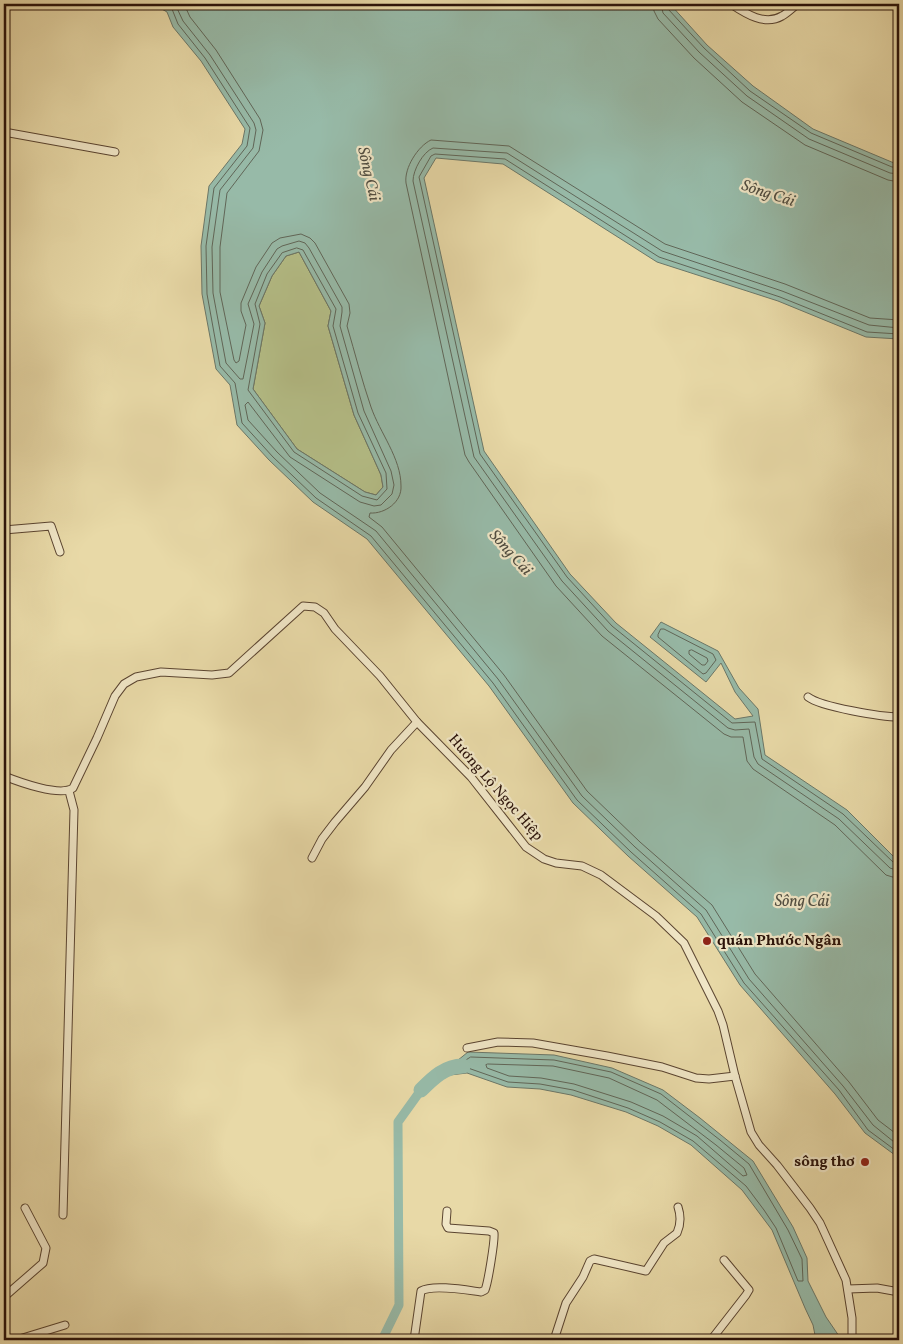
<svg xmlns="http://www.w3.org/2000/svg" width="903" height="1344" font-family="Vollkorn,serif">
  <rect width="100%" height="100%" fill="#e8d9a7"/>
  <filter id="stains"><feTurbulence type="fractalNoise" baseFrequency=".004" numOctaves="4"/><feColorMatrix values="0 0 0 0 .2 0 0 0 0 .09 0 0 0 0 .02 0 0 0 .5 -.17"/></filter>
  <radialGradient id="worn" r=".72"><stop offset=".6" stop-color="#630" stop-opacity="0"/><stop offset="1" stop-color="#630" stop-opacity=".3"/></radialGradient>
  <path fill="#b5bf88" stroke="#706848" d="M299,252l32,59 -3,15 26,89 27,60 2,12 -7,8 -11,-3 -68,-43 -44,-60 12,-66 -6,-17 13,-30 14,-20z"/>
  <g fill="#97baa8" stroke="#6b7768" fill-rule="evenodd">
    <path d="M153,4h517l37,41 46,41 60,43 81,34h5v176l-33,-2 -88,-36 -121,-39 -154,-98 -67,-6 -12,20 60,273 86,123 46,49 119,96 18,-3 -18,-24 -14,-29 -15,19 -56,-45 11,-15 57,29 21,37 19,21 7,46 82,55 52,52v296l-34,-25 -30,-39 -95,-109 -43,-68 -69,-61 -55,-53 -84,-117 -122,-147 -54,-37 -44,-42 -32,-35 -7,-40 -14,-16 -14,-75 -1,-48 8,-60 33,-42 3,-15 -44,-68 -28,-34 -6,-15zM299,252l32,59 -3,15 26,89 27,60 2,12 -7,8 -11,-3 -68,-43 -44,-60 12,-66 -6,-17 13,-30 14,-20z"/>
    <path d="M468,1052l86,3 58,13 51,22 37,28 53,43 40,66 14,31 1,23 18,36 13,19v4h-23l-3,-15 -8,-17 -33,-78 -30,-40 -51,-45 -33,-19 -32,-14 -55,-17 -31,-6 -33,-2 -40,-14 -17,2 -29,15z"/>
  </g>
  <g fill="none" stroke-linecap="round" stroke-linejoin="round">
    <g stroke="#606658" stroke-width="1">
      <path d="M163,4l9,5 6,15 27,34 45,70 -3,18 -33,42 -8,58 1,48 13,72 15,17 7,40 31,34 43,41 55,38 122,147 84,117 54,52 70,62 43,69 95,107 29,40 31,23"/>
      <path d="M175,4l8,17 27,34 44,68 2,7 -3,18 -33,42 -8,57 1,46 13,70 14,16h3l11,-55 -6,-20 14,-32 15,-23 5,-3 17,-5 6,2 4,5 33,59v5l-2,14 24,85 27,60 3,14 -2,9 -11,11 -7,1 -14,-4 -70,-45 -42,-55 -3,3 3,15 29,32 43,41 56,38 122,148 84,117 53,51 71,63 43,69 94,107 30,39 26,21"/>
      <path d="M184,4l6,13 26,33 44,69 3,11 -4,21 -32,42 -7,54v45l14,68 2,3 3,-2 7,-36 -5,-14v-8l15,-36 16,-24 8,-5 21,-4 9,4 5,5 34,61 1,9 -3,13c8,27 15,55 24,81 9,26 30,51 30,79 1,16 -16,28 -31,27l-1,4 13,10 122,148 83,116 53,51 72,63 43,69 94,108 29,38 21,16"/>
      <path d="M653,4l1,7 4,8 36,39 48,44 63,43 83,35 11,2"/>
      <path d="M661,4l2,9 36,39 48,44 62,43 81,34 9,1"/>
      <path d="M667,4l1,5 36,39 46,43 61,42 81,34 7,1"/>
      <path d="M297,248l6,2 33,59 -3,17 25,87 28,60 1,16 -10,11 -15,-4 -68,-44 -46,-62 12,-66 -5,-20 12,-30 15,-21z"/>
      <path d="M899,320l-29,-2 -85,-34 -120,-40 -156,-98 -78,-6c-13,6 -27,28 -25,43l59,272 4,7 87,124 46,50 122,98 7,3h12l4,24 6,8 82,56 51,50 13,4"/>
      <path d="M899,328l-30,-3 -87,-34 -120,-40 -155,-98 -74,-5c-10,4 -20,22 -20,33l61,276 88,124 46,50 120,97 7,2 14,-1 5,28 4,7 81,55 51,49 9,3"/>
      <path d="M899,334l-32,-2 -87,-35 -121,-40 -154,-98 -70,-5 -4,2 -12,21 61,277 87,123 45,49 120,97 23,-1 7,37 81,55 51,49 5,2"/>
      <path d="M661,629h3l49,25 3,6 -10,13 -3,1 -45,-37v-2z"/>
      <path d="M692,650l15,8 1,3 -3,4h-3l-13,-11v-3z"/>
      <path d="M471,1057l83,3 57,12 50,22 59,46 29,24 39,66 14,29 1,22h-5l-22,-53 -12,-18 -18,-24 -53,-45 -33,-19 -32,-14 -55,-18 -33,-6 -32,-2 -40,-14h-8v-4z"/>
      <path d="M488,1064l65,2 56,12 48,22 59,45 28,23 3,7 -4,1 -46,-40 -34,-20 -32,-14 -57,-18 -33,-6 -32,-2 -22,-8 -1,-3z"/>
    </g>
    <path stroke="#97baa8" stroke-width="9" d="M382,1340l17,-35 -1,-183 23,-32"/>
    <path stroke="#97baa8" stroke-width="15" d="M421,1090c12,-12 24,-24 42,-24"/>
    <defs>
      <g id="minor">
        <path d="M731,4c15,10 34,22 51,12 6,-3 11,-9 16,-12"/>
        <path d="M4,132l111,20"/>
        <path d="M4,530l47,-4 9,26"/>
        <path d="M808,697c13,10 74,20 91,20"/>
        <path d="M4,776c15,6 56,21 69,12l24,-50 18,-42 9,-12 12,-7 25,-5 51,3 17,-2 74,-67 12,1 9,6 11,16 45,47 37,46 54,55 55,70 18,12 12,4 26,3 19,9 55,41 28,27 34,68 5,14 12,51 16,56 8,13 18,20 33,43 10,15 26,57 6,38v22"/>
        <path d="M312,858l10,-19 13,-17 30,-35 26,-37 26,-28"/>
        <path d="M467,1048l31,-6 35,1 74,13 55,11 34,11 13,1 26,-3"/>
        <path d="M63,1215l11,-405 -5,-19"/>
        <path d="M848,1289l29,-1 22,4"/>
        <path d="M4,1297l39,-34 3,-15 -21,-40"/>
        <path d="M16,1340l49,-15"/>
        <path d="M414,1340l7,-49c12,-7 45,-1 60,1l4,-2c3,-7 10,-50 9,-57l-5,-2 -41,-3 -2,-4 1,-13"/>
        <path d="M554,1340l12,-37 17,-26 7,-16 4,-2 52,12 18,-28 13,-10c4,-9 4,-17 1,-26"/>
        <path d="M711,1340l35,-45 3,-5 -25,-30"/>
      </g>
    </defs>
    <use href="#minor" stroke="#5a4430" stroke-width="9"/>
    <use href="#minor" stroke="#f0e6c6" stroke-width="7"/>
  </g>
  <g fill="#8f2418" stroke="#f0e6c6" stroke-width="2">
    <circle cx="707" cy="941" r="5"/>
    <circle cx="865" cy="1162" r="5"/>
  </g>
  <g text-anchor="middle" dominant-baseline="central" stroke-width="4.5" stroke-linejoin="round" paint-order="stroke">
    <g font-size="15" fill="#2a1209" stroke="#f0e6c6">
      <text transform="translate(495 788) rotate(49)">Hương Lộ Ngọc Hiệp</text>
    </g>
    <g font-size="15" font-weight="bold" fill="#2a1209" stroke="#f0e6c6" text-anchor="start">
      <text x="717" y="941">quán Phước Ngân</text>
      <text x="855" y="1162" text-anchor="end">sông thơ</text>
    </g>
    <g font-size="16" font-style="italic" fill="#504d41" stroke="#f0e6c6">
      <text transform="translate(368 174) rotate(77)">Sông Cái</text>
      <text transform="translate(768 194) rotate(18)">Sông Cái</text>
      <text transform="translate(510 553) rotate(48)">Sông Cái</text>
      <text x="802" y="902">Sông Cái</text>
    </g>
  </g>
  <rect width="903" height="1344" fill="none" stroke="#e8d9a7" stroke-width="20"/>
  <rect x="5" y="5" width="893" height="1334" fill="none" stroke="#2a1209" stroke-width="2.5"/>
  <rect x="10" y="10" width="883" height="1324" fill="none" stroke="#2a1209"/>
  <rect width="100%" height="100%" filter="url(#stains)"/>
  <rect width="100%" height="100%" fill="url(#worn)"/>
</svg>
